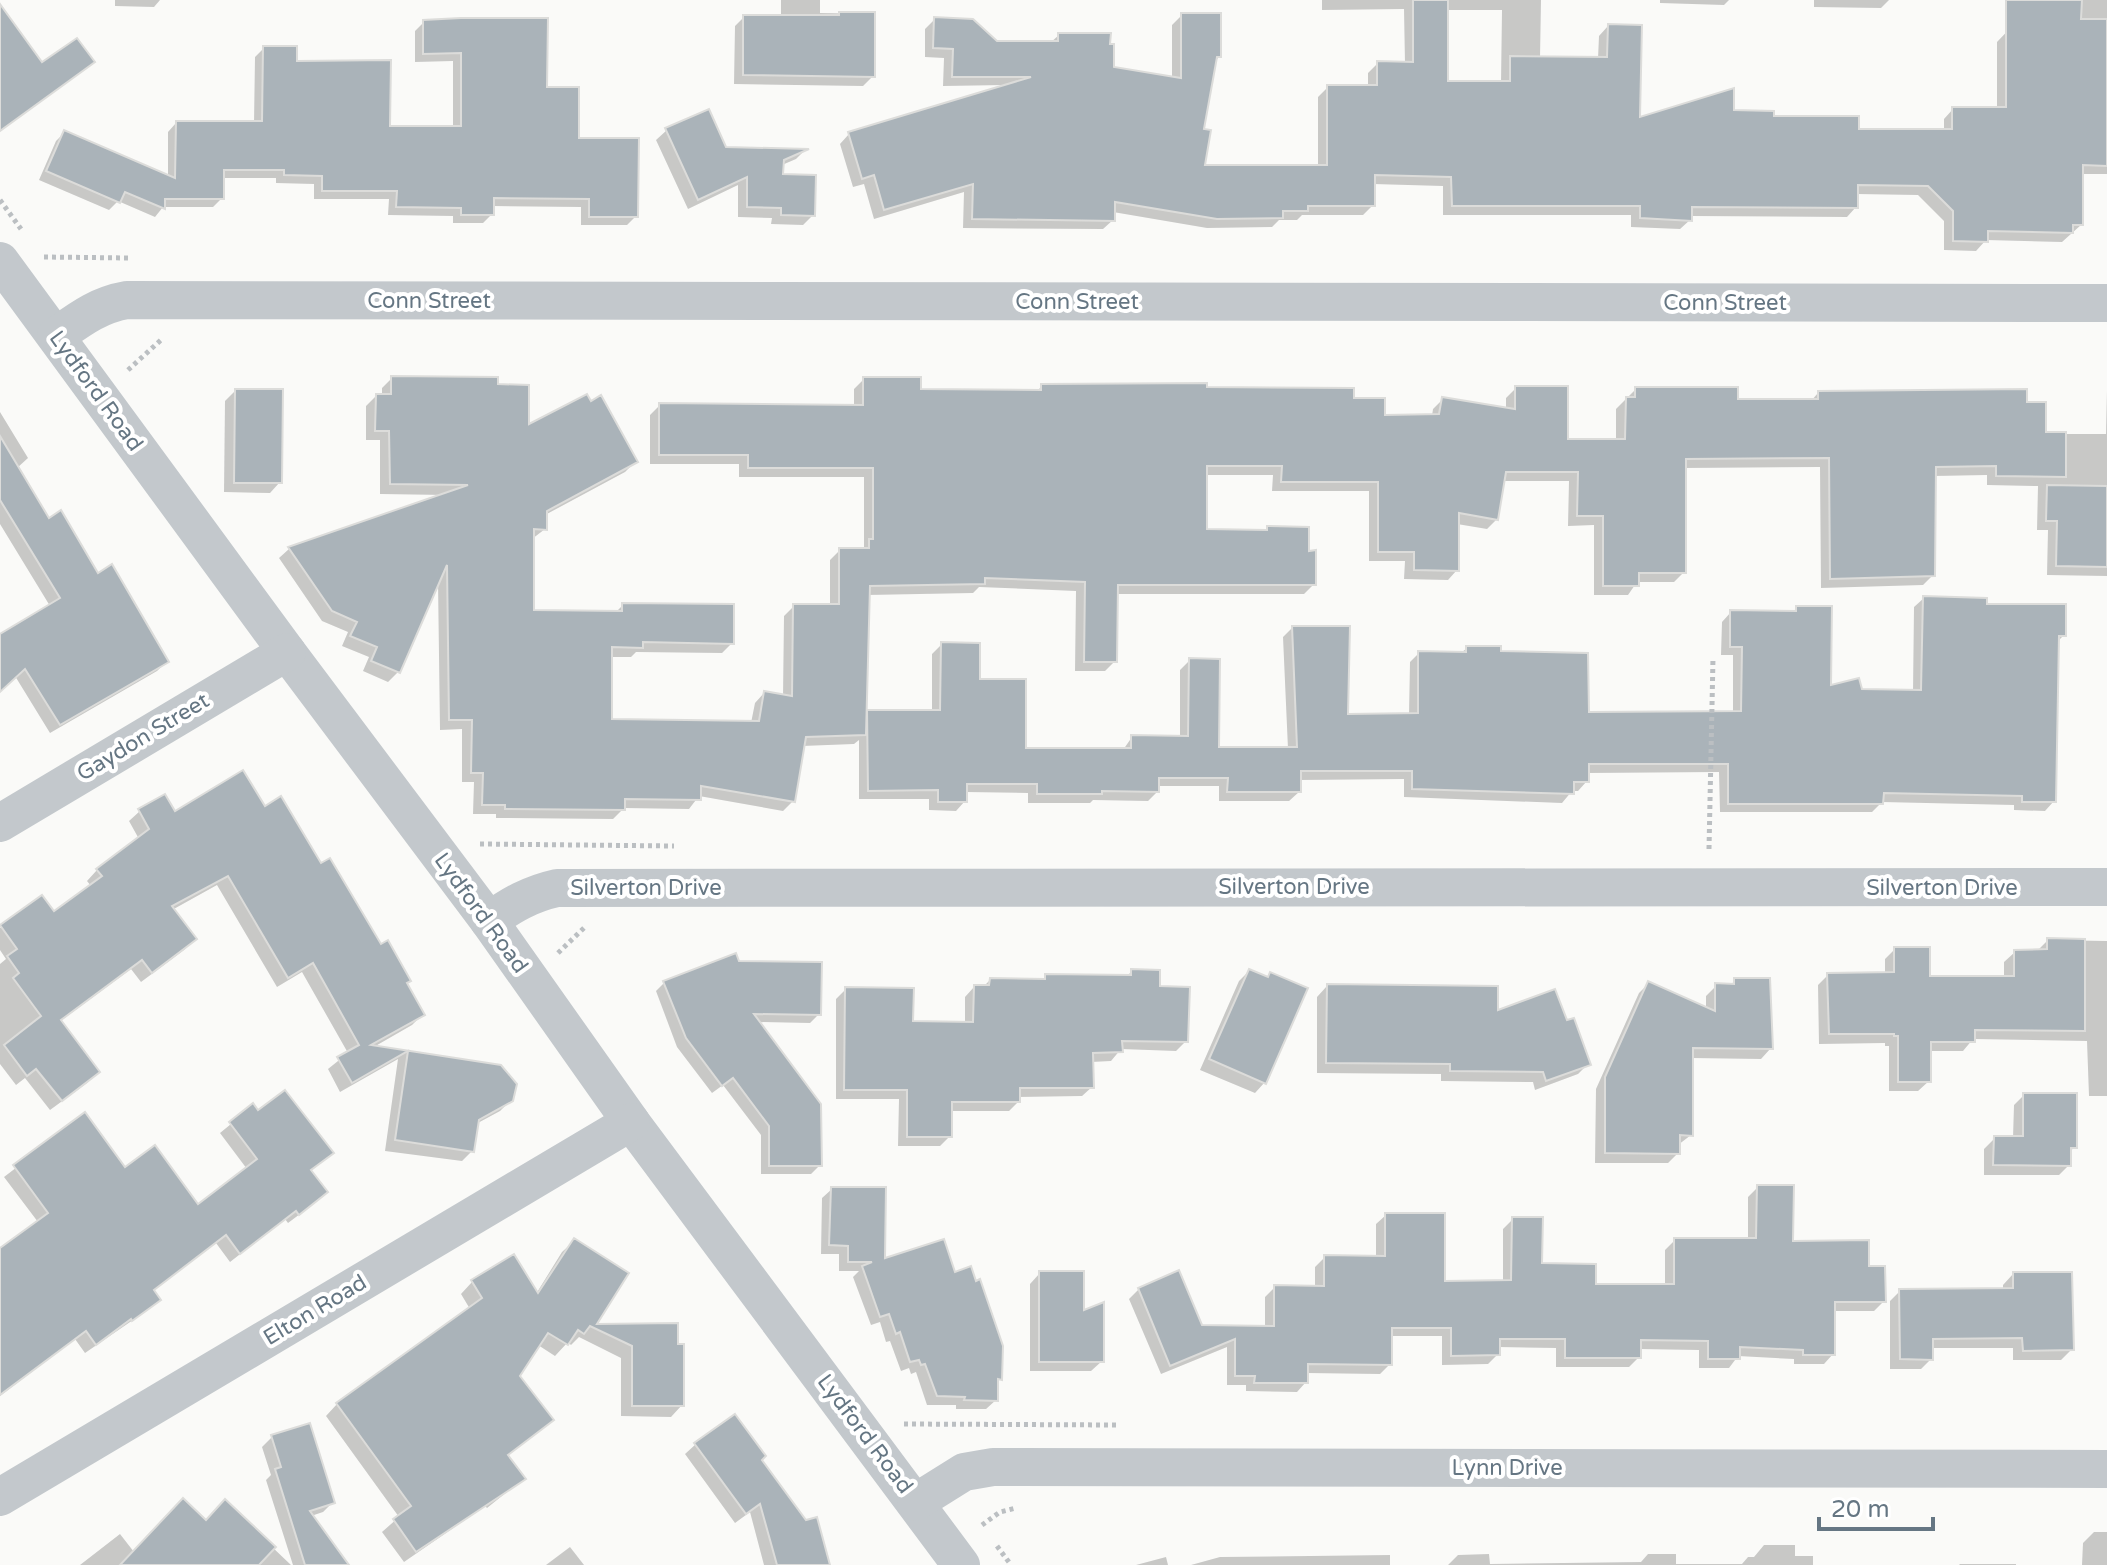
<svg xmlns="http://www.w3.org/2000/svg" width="2107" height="1565" font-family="'Varela Round',sans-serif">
  <rect width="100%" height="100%" fill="#fafaf8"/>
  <g fill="#0003" fill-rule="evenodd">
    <path d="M115,0h45l-6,7 -39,-1z"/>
    <path d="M781,0h39v13l53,1v62l-10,10 -129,-2 1,-58 9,-9h37z"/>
    <path d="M1322,0h219l-1,58 58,1 1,-23 9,-10 30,94 94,-8 125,19h87v-12l9,-10h44v-67l40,-42h70v174h-26v51l-19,17 -76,-2 -10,11 -32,-1v-29l-26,-26 -62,-1v13l-9,10 -157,-1v4l-10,9 -49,-2v-12h-188v-29l-70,-2v21l-10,10h-61l-5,5h-18l-7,7 -65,1 -94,-16v8l-10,9 -140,-1 1,-36 -90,27 -10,-35 -11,3 -13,-43 9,-10 156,-49 -62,1 1,-28 -19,-1v-28l10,-10 61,24h54l9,-8 53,33 60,11v-54l10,-10 37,42 -5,5 -13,68 2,37h115v-70l10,-10h40v-14l10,-10 27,1 -1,-55 -82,1zM1446,10h56l-1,73h-55z"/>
    <path d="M1660,0h69l-5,5 -64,-2z"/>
    <path d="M1814,0h75l-8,8 -67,-1z"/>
    <path d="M424,22l121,67 32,51 59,76 -9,9h-46v-18l-89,-1v8l-9,9h-30v-7l-65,-1 1,-16h-75v-15l-38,-1v-5h-54v20l-9,9h-50l-8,10 -37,-16 -9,9 -70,-30 17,-39 8,-8 104,44v-45l8,-9h78l1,-66 9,-9 31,15 93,65h65v-67l-38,1v-31z"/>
    <path d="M0,43l42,22 50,-3 -86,65 -6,-8z"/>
    <path d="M667,130l58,19 79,2 -8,8 -14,6 -1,11 32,39 -10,10 -32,-1 1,-6 -34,-1v-32l-50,24 -32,-69z"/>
    <path d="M392,378l104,8 31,42 108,34 -10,10 -80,43v14l-13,10v73l83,1 8,-8 109,38 -10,10 -86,-1 -5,5h-21v64l141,2 4,-20 9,-10 19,4 1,-81 10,-10h36v-46l10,-10h21l3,-3v-70h-125v-13h-89v-49l10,-10 194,2v-18l10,-10 55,12 117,1 6,-6 163,3 147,11 31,17 49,-1 1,-7 10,-10 63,10v-11l10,-10 50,53h50v-32l20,-20 100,12h75l7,-8 207,11 19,30h62l1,-44v186l-60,-1 1,-45h-11l1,-44 -51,-1v-10l-53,1 -1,99 -10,10 -102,3 -1,-121 -136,1v104l-10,10h-37l-9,13h-34v-70l-26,1 1,-45h-66l-6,38 -10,10 -30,-5v46l-9,10 -44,-1 1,-18h-36v-70h-97l1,-16h-68v56l59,1 4,-4 39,25 7,31 -10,10h-188l-1,67 -10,10h-30l1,-80 -97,-4 -6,6 -106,2 -2,120 3,-3h64v-58l10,-10 36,37 46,69h99l9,-13 48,1v-68l10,-10 27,89h71l-5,-112 9,-9 54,88 63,-1 1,-53 9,-9h42l6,-5 32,5 88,61 146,-1v-58h-12l1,-33 9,-10 60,1 6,-5 32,80 84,4 1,-85 10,-9 61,8 79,29 -7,7 -3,159 -9,10 -31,-1v-5l-132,-3 -10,10h-152l-1,-40 -132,1v8l-9,10h-6l-10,12 -158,-6v-18l-105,1v12l-10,9h-70v-15h-62v6l-9,9 -55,-1 -3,3h-62v-10l-63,-1v9l-9,10 -27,-1v-11h-70v-59l-5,4 -52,2 -9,55 -10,10 -84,-15 -10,13 -65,-1 -11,11 -117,-1v-4h-23l1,-32h-12v-53l-22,1 -2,-149 -40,91 -10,10 -25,-11 6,-14 -27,-11 6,-14 -26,-11 -43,-63 10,-9 157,-54 -66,-1v-54h-14v-34l10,-10h6v-8z"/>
    <path d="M235,391l45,91 -10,11 -46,-1 1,-91z"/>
    <path d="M0,412l28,46 -11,10 31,52 49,55 69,87 -9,9 -107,62 -35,-57 -15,14v-54l50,-30 -50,-82z"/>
    <path d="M264,809l57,57 84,118 17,31 -10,10 -40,23 128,18 11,34 -11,11 -24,13 -4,27 -10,10 -77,-10 13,-92 -58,33 -12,-23 20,-16 -46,-81 -25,15 -60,-102 -45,25 22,29 -10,11 -43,32 -10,-13 -72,53 39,50 -11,11 -37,27 -25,-32 -9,7 -16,-21v-100l6,-5 -6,-9v-22l41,-31 13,17 37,-28 -4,-5 10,-11 42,-31 -10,-18 11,-10 34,3z"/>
    <path d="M2048,940l59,1v155h-18l-2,-55 -114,-2 -10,12h-34v30l-11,10h-29v-45h-4v-3l-66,1 -1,-59 10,-10 57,-1v-15l10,-10 33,29h76v-16l11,-10 22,-1z"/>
    <path d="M737,963l82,51 -9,9 -53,-1 63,143 -9,9h-50v-39l-38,-50 -11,8 -35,-46 -21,-56 8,-8z"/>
    <path d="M1132,971l26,17 28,53 -10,10 -55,-2 -10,12 -20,1 1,25 -10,9 -64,1v5l-9,9h-59v25l-10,10h-42l1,-47h-63v-100l10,-10 65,34 54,1v-27l9,-10h9l7,-7 51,1 5,-5 80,1z"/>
    <path d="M1249,971l17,7 4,-4 -5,108 -10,11 -55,-23 39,-89z"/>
    <path d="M1735,980l36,68 -10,11 -70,-1v77l-13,10v8l-10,10h-73l1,-74 43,-96 10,-10 57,26v-13l10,-10h14z"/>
    <path d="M1327,986l239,37 22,41 -10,10 -43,16 -2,-8 -92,-1v-7l-124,-1v-76z"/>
    <path d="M2024,1095l51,52 -6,5v13l-10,10h-75v-26l11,-11h18l1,-33z"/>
    <path d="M253,1106l5,6 73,41 -21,19 6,30 -28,21 -3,-4 -55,43 -14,-19 -64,48 7,8 -10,10 -64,44 -10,-14 -75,57v-146l38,-28 -34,-45 81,-62 40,54 73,37 49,-37 -27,-36z"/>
    <path d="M1758,1187l33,56 76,25 17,33 -10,10h-41v43l-9,10h-30v-5l-56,-3 -9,12h-30v-18l-60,-1v8l-10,10h-73v-19l-58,-1v7l-10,10 -46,1v-29h-52v28l-10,10 -74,-1v9l-9,10 -51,-1v-6h-19v-38l-66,27 -32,-75 10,-10 62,38 64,1v-31l10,-10 40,1v-21l10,-10 51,1v-34l10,-9 57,68 60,-1v-53l10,-10 27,46 54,21h71v-36l10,-10h73v-43z"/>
    <path d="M832,1189l51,72 70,13 47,105 -4,4v17l-10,9h-30v-4h-29l-11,-33 -5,2 -2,-6 -8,3 -11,-30 -4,1 -6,-20 -9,3 -18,-48 6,-6h-20v-17h-18l1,-56z"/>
    <path d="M574,1241l19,85 83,-1 6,80 -11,12 -50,-1v-58l-42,-21 -8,8 -3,-3 -13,14 -17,-11 -20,31 33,44 -45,37 17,22 -36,29 -2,-2 -81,56 -22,-30 17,-15 -73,-101 11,-12 133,-95 -9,-15 11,-12 64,12 26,-42z"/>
    <path d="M1040,1273l42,40 20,48 -11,10h-61v-87z"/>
    <path d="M2013,1274l59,75 -11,11h-48v-12h-82v11l-10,10h-31v-68l10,-10 103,-1v-5z"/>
    <path d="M272,1437l61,65 -10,10 -12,4 24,49h-42l-27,-85 5,-5 -9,-28z"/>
    <path d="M696,1444l64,16 68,105h-64l-14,-53 -15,11 -50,-69z"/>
    <path d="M225,1502l66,63h-211l40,-31 14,18 72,-29z"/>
    <path d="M2094,1532h13v33h-25l1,-22z"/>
    <path d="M1764,1545h31v11h18v9h-365l10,-10 31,-1 1,10 151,-2 7,-8h28v10h66l6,-7h6z"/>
    <path d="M570,1547l14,18h-38z"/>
    <path d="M1390,1555v10h-199l29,-8z"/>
    <path d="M1166,1557l2,8h-33h1z"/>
    <path d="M1960,1564h56v1h-57z"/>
  </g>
  <g fill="#aab3b9" stroke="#dcdcda" stroke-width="2">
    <path d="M1413,0h35v81h62v-25l97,1 1,-33 34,1 -2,92 94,-29v22l40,1v5h85v13h93v-22h54v-107h76l-1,19h26v147l-24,-1v60h-10v8l-85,-2v11l-35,-1v-30l-25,-25 -70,-1v23l-166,-1v14l-52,-3v-12h-188l-1,-29 -76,-2v31h-67v5h-25v7l-66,1 -102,-17v19l-143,-2 1,-35 -89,26 -10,-35 -12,4 -14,-47 183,-55h-79l1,-28 -20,-1 1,-31 39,2 24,22h61v-8h53l-1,11h4v23l67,11v-65h40v44h-4l-13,72 7,1 -6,35h122v-80h50v-24l36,1z"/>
    <path d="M0,4l42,58 35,-24 18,24 -95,69z"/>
    <path d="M839,12h36v65l-132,-2v-60h96z"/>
    <path d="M461,18h87l-1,69h32v51h60l-1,79h-49v-18l-95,-1v17h-33v-7l-65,-1 1,-16h-75v-15l-38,-1v-5h-60v29h-59v10l-40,-17 -5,11 -74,-32 18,-41 111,48 1,-57h86l1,-75h34v15l94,-1 -1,66h71v-73l-38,1v-34z"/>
    <path d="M709,109l17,38 83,2 -25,11 -1,14 33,1 -1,41 -34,-1v-7l-34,-1v-30l-49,23 -33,-72z"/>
    <path d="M391,376l107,1v7l31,1v39l58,-30 4,7 10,-6 37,67 -91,49v19l-13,-1v81l88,1v-8l112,1v40l-91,-2v6l-31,-1v72l147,2 5,-30 28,5 1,-92h46v-56h30v-9h4v-71h-125v-13h-89v-52l204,2v-28h58v12l120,1v-6l166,-1v4l147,1v10h31v17l54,-1 3,-17 73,12v-23h53v53h57l1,-42h9v-10h103v12h80v-8l209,-2v13h19v30h20v45l-70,-1v-10l-60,1 -1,109 -105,3 -1,-121 -143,1v114h-47v13h-36v-70h-26l1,-44h-72l-8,48 -39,-7v58l-45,-1v-18h-36v-70h-97l1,-16h-75v63l60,1v-4l42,1v24l7,-1v35h-198l-1,77h-33l1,-80 -100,-4v6l-115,2 -4,149 -60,2 -11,65 -94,-16v14l-76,-1v11l-120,-1v-4h-23l1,-32h-12l1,-53h-23l-2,-155 -47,108 -29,-12 6,-14 -27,-11 7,-14 -25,-11 -44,-64 180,-62 -78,-1 -1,-53h-14l1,-37h15z"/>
    <path d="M235,389h48l-1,94h-48z"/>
    <path d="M0,436l49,82 12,-8 37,63 14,-9 57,98 -109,63 -35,-56 -25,23v-58l60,-36 -60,-98z"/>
    <path d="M2047,485l60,1v81l-51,-1 1,-45h-11z"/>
    <path d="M1923,596l64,2v6h79v32h-7l-3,166h-34v-6l-138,-3 -1,11h-155v-40h-139v18h-15v12l-162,-5v-18h-111v21h-74l1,-14h-69v14l-57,-1v3h-65v-10h-70v18h-29v-12l-70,1 -1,-81h73l1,-68 39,1v36h46v69h105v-13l57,1 1,-78 31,1 -1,88h78l-5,-121h58l-2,88 70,-1v-62l48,1v-6h35v5l87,2 1,59 152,-1 1,-64h-12v-37l66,1v-5h36l-1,79 28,-7 3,11 59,1z"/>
    <path d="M243,770l22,36 16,-10 40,67 9,-5 51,86 7,-4 23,41 -4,2 18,32 -54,30 130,20 16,19 -4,17 -34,19 -5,32 -79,-12 13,-89 -56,32 -15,-26 22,-12 -46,-82 -25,15 -60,-102 -56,30 25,33 -45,34 -10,-13 -81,60 39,52 -38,29 -26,-32 -9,7 -23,-31 37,-29 -28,-38 6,-5 -12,-17 10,-7 -17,-24 42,-30 12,16 48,-35 -6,-7 53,-40 -11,-20 27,-15 10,17z"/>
    <path d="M2047,938l38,1v92l-110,-1v12h-44v40h-33v-46h-4v-2h-65l-2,-61 67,-1v-25h36v29h84v-26l33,-1z"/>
    <path d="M736,953l3,8 83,1 -1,53 -67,-1 67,90 1,62h-53v-40l-36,-48 -11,8 -36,-48 -23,-57z"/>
    <path d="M1131,969l29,1v16l30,1 -2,55 -66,-1 1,11 -30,1 1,35h-74v14h-68v35h-45v-47h-63l1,-103 69,1 -1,33 60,1 1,-37h15l1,-7 55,1v-5l86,1z"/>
    <path d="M1249,969l19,8 2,-5 38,16 -42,96 -57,-25z"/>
    <path d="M1734,978h36l3,71 -80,-1v88l-13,-1v19l-75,-1v-76l43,-96 67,30v-28l19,1z"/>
    <path d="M1327,984l171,2v24l57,-21 12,31 7,-2 17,47 -45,16 -3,-9 -93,-1v-7l-124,-1z"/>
    <path d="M285,1090l49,63 -23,17 17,22 -29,23 -3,-4 -56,43 -14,-19 -72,55 7,10 -29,21 -1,-2 -35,26 -10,-14 -86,64v-147l48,-35 -35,-48 72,-53 40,55 30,-22 43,59 59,-45 -28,-37 24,-19 5,7z"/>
    <path d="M2023,1093h54v55h-6v18l-78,-1 1,-29h29z"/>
    <path d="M1757,1185h37l-1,56 76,-1v26h16l1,36h-51v53h-32v-5l-63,-3v12h-32v-18l-67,-1v18h-76v-19h-65v16l-49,1v-28h-59v37l-84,-1v19h-54l1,-7h-20v-37l-65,27 -32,-78 41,-18 23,55 72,1v-41l50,1v-31l61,1v-43h60v68l66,-1 1,-63h31l-1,46 54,1v20h78v-46h82z"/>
    <path d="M831,1187h55l-1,71 59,-19 11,33 16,-6 5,15 4,-2 23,67 -1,34 -4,-1v22l-34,-1 1,-3 -28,-1 -12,-32 -4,1 -2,-5 -9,2 -10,-30 -4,2 -7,-20 -9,3 -18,-51 10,-4h-24v-16l-19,-1z"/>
    <path d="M574,1238l55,35 -32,51 81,-1v21h6v62h-52v-60l-42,-20 -6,8 -6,-4 -10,15 -20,-12 -28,43 34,44 -46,35 18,24 -110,73 -23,-33 18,-13 -75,-103 146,-105 -11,-18 43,-26 24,39z"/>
    <path d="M1039,1271h45v39l20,-8v60h-65z"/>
    <path d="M2013,1272h59l2,78 -51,1 -1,-13 -89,1v21l-33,-1 -1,-70 114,-1z"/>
    <path d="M735,1414l31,42 -4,4 44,60 11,-3 13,48h-53l-17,-61 -14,10 -52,-71z"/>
    <path d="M310,1423l25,80 -25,8 39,54h-44l-30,-96 6,-2 -10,-32z"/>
    <path d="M183,1498l23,22 19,-21 51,48 -17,18h-139z"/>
  </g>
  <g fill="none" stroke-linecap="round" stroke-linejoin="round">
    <g stroke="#bbbfc2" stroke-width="5" stroke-dasharray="4 4" stroke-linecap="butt">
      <path d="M0,200l21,29"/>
      <path d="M44,257l86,1"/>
      <path d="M128,370l34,-31"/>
      <path d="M480,844l194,2"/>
      <path d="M1709,849l4,-191"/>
      <path d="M558,953l28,-27"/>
      <path d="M904,1424l214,1"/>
      <path d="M982,1525l18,-13 16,-4"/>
      <path d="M997,1546l14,19"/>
    </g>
    <g stroke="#c3c8cc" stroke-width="38">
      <path d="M0,261l287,391 202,269 142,201 330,443"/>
      <path d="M56,336c24,-17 42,-31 71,-36l1980,3"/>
      <path d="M0,823l287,-171"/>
      <path d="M489,921c22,-16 41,-27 68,-33l1550,-1"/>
      <path d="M0,1497l631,-375"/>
      <path d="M916,1502l48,-30 29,-5 1114,2"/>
    </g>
  </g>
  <g text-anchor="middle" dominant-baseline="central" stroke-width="8" stroke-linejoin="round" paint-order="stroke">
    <g font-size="22" fill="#657683" stroke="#fff">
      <text x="429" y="301">Conn Street</text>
      <text x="1077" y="302">Conn Street</text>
      <text x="1725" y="303">Conn Street</text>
      <text transform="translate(96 391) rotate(54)">Lydford Road</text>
      <text transform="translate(143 737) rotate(-31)">Gaydon Street</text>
      <text x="1294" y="887">Silverton Drive</text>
      <text x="646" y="888">Silverton Drive</text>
      <text x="1942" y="888">Silverton Drive</text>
      <text transform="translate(481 913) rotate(54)">Lydford Road</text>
      <text transform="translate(315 1310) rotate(-31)">Elton Road</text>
      <text transform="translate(865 1434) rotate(53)">Lydford Road</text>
      <text x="1507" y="1468">Lynn Drive</text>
    </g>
  </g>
  <path d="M1819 1517v12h114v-12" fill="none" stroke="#657683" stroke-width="4"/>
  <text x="1831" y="1517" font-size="24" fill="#657683" stroke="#ffffff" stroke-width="6" paint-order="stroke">20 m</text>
</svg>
